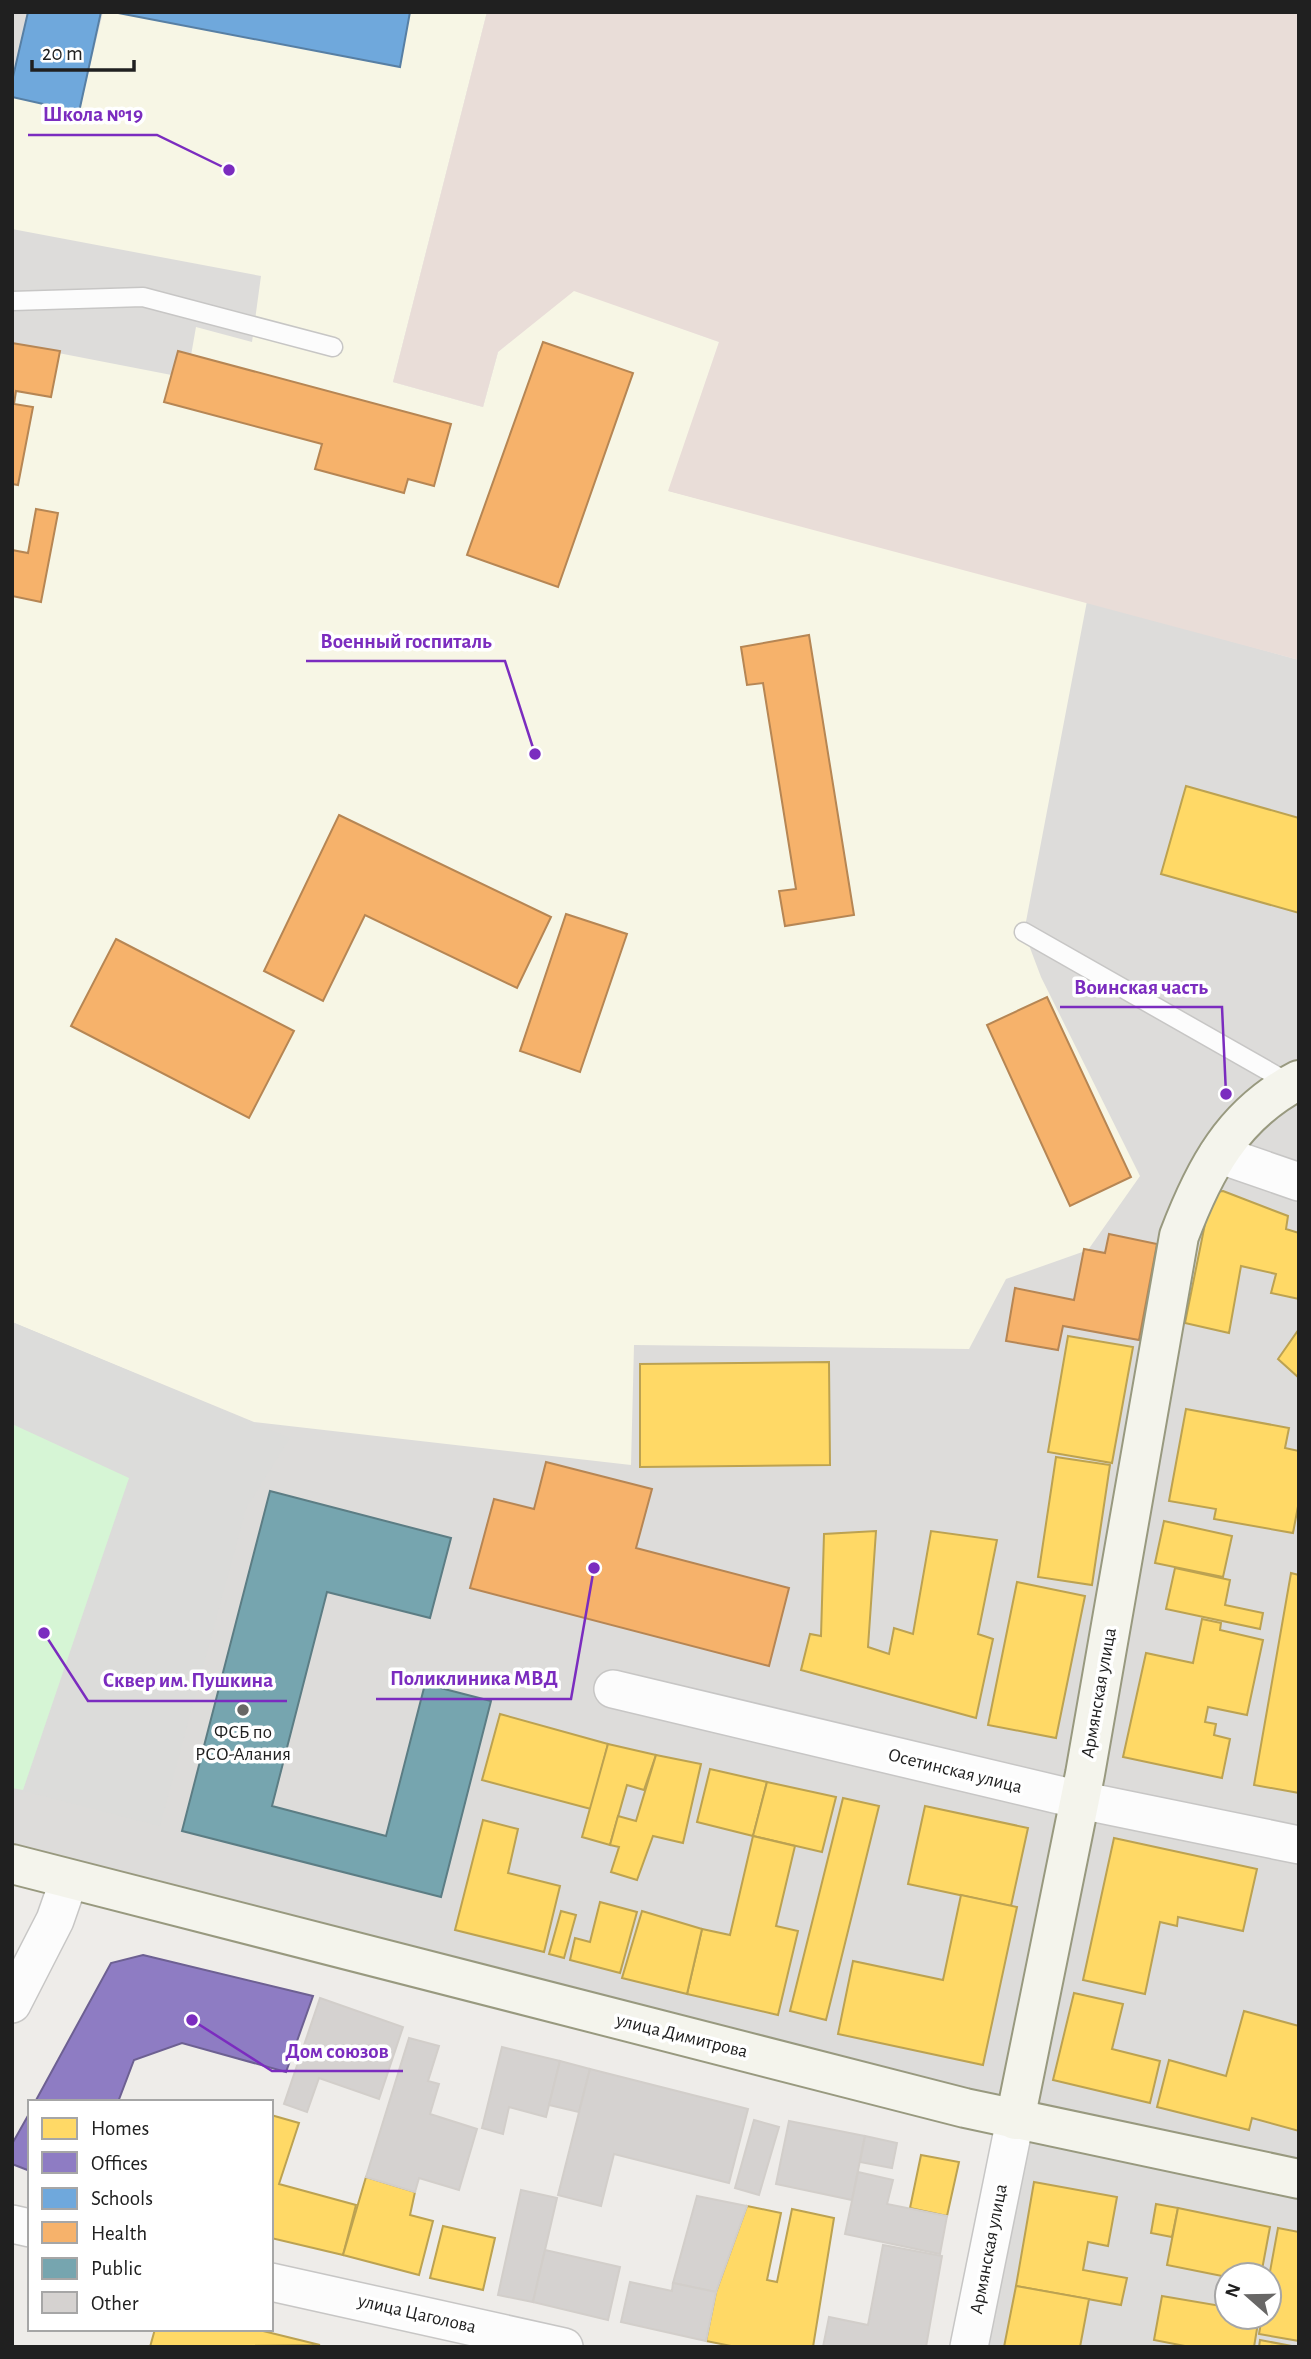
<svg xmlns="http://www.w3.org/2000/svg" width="1311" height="2359" font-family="'Alegreya Sans',sans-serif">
  <rect width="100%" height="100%" fill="#eeece9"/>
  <path fill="#dddcda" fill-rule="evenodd" d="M12,12h475l-94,370 90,25 15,-55 589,249 212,59v1687h-330l46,-227 -1003,-256zM1227,2275h42v42h-42z"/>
  <path fill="#f7f6e5" d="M103,12h384l-94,370 90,25 15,-55 76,-62 145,52 -50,149 418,110 -63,331 17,45 99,199 -52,74 -82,29 -37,70 -335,-4 -3,120 -377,-43 -242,-100v-978l175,34 9,-51 56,15 9,-66 -249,-47v-132l67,15z"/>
  <path fill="#dcdcda" d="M12,1322l278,116 -44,71 -86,317 -137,-35 -11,8v-11l10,2 106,-312 -116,-54z"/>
  <path fill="#e9ddd8" d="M487,12h812v648l-631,-169 51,-149 -145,-51 -76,61 -15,55 -90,-25z"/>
  <path fill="#d6f5d5" d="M12,1424l117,54 -106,312 -11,-2z"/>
  <g fill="#ffd966" stroke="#bca251" stroke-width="2">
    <path d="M1186,786l113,32v95l-138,-39z"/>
    <path d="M1223,1191l65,25 -2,13 13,4v66l-28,-6 5,-19 -35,-8 -12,67 -44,-10 25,-124 6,-7z"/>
    <path d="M1299,1329v49l-21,-19z"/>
    <path d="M1068,1336l65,11 -21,116 -64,-11z"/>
    <path d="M829,1362l1,103 -190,2v-103z"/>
    <path d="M1186,1409l103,19 -4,20 14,3v50l-6,32 -79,-14 2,-10 -47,-8z"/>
    <path d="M1056,1457l54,8 -18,120 -54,-8z"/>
    <path d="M1164,1521l68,15 -9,41 -68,-14z"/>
    <path d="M876,1531l-8,116 21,7 5,-26 19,6 18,-103 66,9 -19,94 15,5 -17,79 -175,-48 9,-36 11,2 3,-102z"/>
    <path d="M1175,1568l55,12 -5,25 38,8 -3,16 -94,-20z"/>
    <path d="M1291,1573l8,2v218l-45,-8z"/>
    <path d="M1017,1582l68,14 -29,142 -68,-13z"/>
    <path d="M1202,1619l19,4 -1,7 43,10 -16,75 -39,-8 -3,15 11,2 -2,11 16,4 -8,39 -99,-21 23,-104 47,10z"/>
    <path d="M500,1714l108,30 -17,65 -109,-29z"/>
    <path d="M608,1744l48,11 -12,35 -17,-5 -17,60 -28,-8z"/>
    <path d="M656,1755l45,9 -18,79 -30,-7 -16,44 -26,-8 8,-25 -9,-2 8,-29 18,5z"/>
    <path d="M710,1769l57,13 -14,54 -56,-14z"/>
    <path d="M767,1782l69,15 -14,55 -69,-16z"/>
    <path d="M843,1798l36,8 -53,214 -36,-9z"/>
    <path d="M925,1806l103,22 -17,78 -103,-22z"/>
    <path d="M483,1820l35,9 -10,44 52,13 -16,66 -89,-22z"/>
    <path d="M753,1836l42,10 -19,80 22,5 -20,84 -91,-21 15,-65 28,6z"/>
    <path d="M1114,1838l143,31 -14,62 -65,-14 -1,9 -17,-4 -15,72 -62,-14z"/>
    <path d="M961,1895l56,12 -34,158 -145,-31 15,-73 90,19z"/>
    <path d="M600,1902l37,10 -17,61 -50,-13 5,-22 15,4z"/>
    <path d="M561,1911l15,4 -12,43 -15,-4z"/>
    <path d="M642,1911l60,18 -15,65 -65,-16z"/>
    <path d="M1074,1993l49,11 -11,45 48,12 -10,42 -97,-23z"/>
    <path d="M1244,2011l55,15v105l-47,-13 -3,12 -92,-23 12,-47 57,16z"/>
    <path d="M271,2115l28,8 -20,61 77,21 -13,50 -72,-17z"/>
    <path d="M921,2155l38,7 -12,54 -37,-8z"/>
    <path d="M366,2177l49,15 -5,23 23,6 -14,54 -76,-20z"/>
    <path d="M1034,2182l83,15 -9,49 -20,-4 -5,28 44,8 -6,27 -105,-19z"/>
    <path d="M1156,2204l22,4 -6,29 -21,-4z"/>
    <path d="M747,2206l34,7 -14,67 10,2 15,-73 42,9 -21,129h-77l-30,-6 10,-49z"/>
    <path d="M1178,2208l92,19 -9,48 -34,2 -60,-12z"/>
    <path d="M443,2226l52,12 -12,52 -53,-12z"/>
    <path d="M1278,2228l21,4v109l-40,-7 3,-17h7v-40z"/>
    <path d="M1016,2286l73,13 -9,48h-76z"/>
    <path d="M1162,2296l65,11v10h32l-5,30h-64l-36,-7z"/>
    <path d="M155,2329h100l65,16 -170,2z"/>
    <path d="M1260,2340l37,7h-38z"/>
  </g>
  <g fill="#8e7cc3" stroke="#6d6092" stroke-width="2">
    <path d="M143,1955l170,41 -27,76 -104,-29 -48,17 -16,42h-83l76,-139z"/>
    <path d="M30,2112v59l-18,-7v-20z"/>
  </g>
  <g fill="#6fa8dc" stroke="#577fa4" stroke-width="2">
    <path d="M28,12h73l-22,100 -67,-15v-16z"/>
    <path d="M113,12h297l-10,55z"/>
  </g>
  <g fill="#f6b26b" stroke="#b68654" stroke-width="2">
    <path d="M543,342l90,31 -75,214 -91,-32z"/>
    <path d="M12,343l48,8 -9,46 -35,-6 -2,13 19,3 -15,78 -6,-1z"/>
    <path d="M178,351l273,73 -17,62 -26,-7 -4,14 -89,-24 7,-25 -158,-42z"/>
    <path d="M36,509l22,4 -17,89 -29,-6v-46l16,3z"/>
    <path d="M809,635l45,280 -69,11 -6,-35 17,-2 -33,-206 -16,2 -6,-38z"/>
    <path d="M339,815l212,102 -34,71 -152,-73 -42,86 -59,-30z"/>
    <path d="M566,914l61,20 -47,138 -60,-21z"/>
    <path d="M116,939l178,92 -45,87 -178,-92z"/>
    <path d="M1047,997l84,180 -61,29 -83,-181z"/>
    <path d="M1109,1234l48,10 -18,96 -76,-14 -5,24 -52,-9 9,-53 59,12 10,-51 21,4z"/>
    <path d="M546,1462l106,27 -16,59 153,40 -20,78 -299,-78 24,-89 40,10z"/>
  </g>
  <path fill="#76a5af" stroke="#5c7d84" stroke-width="2" d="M270,1491l181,47 -21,80 -103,-26 -55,214 114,30 39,-152 66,17 -50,196 -259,-66z"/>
  <g fill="#d5d2d0" stroke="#d2ceca" stroke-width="2">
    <path d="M320,1998l83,29 -24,72 -60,-21 -12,34 -23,-8z"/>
    <path d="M409,2038l30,8 -11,35 11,3 -9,30 47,15 -18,61 -40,-12 -4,14 -49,-15z"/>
    <path d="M502,2047l58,14 -14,56 -37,-10 -6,27 -21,-6z"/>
    <path d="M560,2061l30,8 -11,43 -30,-7z"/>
    <path d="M590,2069l158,40 -19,74 -115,-29 -13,52 -43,-11z"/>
    <path d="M754,2120l25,7 -20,68 -24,-7z"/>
    <path d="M789,2121l76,15 -13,64 -76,-16z"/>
    <path d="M865,2136l32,7 -5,25 -32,-6z"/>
    <path d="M858,2172l35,8 -6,24 60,12 -7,38 -95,-20z"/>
    <path d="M521,2190l36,8 -24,104 -35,-7z"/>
    <path d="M697,2196l50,10 -31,86 -43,-9z"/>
    <path d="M883,2245l59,11 -16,91h-103l6,-30 39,8z"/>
    <path d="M545,2250l75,17 -12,53 -75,-18z"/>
    <path d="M630,2282l42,9 1,-8 43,9 -10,49 -85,-19z"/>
  </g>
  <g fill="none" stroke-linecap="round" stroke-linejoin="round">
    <defs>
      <g id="lane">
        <path d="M12,301l131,-4 190,50"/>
        <path d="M1024,932l267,152"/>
      </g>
      <g id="street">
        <path d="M1218,1154l81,28"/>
        <path d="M613,1689l467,111 219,45"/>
        <path d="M12,2004l43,-84 14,-40"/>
        <path d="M12,2224l18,4"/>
        <path d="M271,2282l293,65"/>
        <path d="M969,2347l46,-227"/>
      </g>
      <g id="secondary">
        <path d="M12,1864l953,244 334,71"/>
        <path d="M1015,2120l70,-346 94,-538c25,-66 54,-122 120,-156"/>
      </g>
    </defs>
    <use href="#lane" stroke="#c7c6c5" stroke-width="21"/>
    <use href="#street" stroke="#c7c6c5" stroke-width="40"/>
    <use href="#secondary" stroke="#98997f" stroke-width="42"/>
    <use href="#lane" stroke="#fcfcfc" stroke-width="18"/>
    <use href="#street" stroke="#fcfcfc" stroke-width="37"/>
    <use href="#secondary" stroke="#f4f4ec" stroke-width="38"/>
  </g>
  <circle fill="#686766" stroke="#fff" stroke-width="2.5" cx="243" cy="1710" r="7"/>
  <g text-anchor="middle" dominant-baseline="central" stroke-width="7" stroke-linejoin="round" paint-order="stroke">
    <g font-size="19" fill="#202020" stroke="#fff">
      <text transform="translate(1099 1693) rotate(-80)">Армянская улица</text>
      <text transform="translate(955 1771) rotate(14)">Осетинская улица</text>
      <text transform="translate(682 2036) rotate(14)">улица Димитрова</text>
      <text transform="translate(989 2249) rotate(-79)">Армянская улица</text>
      <text transform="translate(417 2314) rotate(13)">улица Цаголова</text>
    </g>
    <g font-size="19" fill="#202020" stroke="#fff">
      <text x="243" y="1732">ФСБ по<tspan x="243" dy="22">РСО-Алания</tspan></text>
    </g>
  </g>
  <path fill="none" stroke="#7b2cbf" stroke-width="2.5" d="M229 170L157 135H28M535 754L505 661H306M1226 1094L1222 1007H1060M594 1568L571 1699H376M44 1633L88 1701H287M192 2020L272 2071H403"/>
  <g fill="#7b2cbf" stroke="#fff" stroke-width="2.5">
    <circle cx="229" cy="170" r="7"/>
    <circle cx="535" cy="754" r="7"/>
    <circle cx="1226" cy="1094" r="7"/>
    <circle cx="594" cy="1568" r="7"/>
    <circle cx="44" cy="1633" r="7"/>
    <circle cx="192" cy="2020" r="7"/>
  </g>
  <g font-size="21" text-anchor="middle" font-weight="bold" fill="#7b2cbf" stroke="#fff" stroke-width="7" stroke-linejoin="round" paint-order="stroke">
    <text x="93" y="121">Школа №19</text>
    <text x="406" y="648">Военный госпиталь</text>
    <text x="1141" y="994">Воинская часть</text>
    <text x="474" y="1685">Поликлиника МВД</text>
    <text x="188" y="1687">Сквер им. Пушкина</text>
    <text x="337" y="2058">Дом союзов</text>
  </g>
  <rect width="1311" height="2359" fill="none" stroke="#202020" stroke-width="28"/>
  <rect x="28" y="2100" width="245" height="231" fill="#ffffff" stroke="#a6a6a6" stroke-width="2"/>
  <rect x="42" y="2118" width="35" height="21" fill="#ffd966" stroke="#a6a6a6" stroke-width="2"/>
  <text x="91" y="2135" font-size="21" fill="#202020">Homes</text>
  <rect x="42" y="2152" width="35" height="21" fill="#8e7cc3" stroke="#a6a6a6" stroke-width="2"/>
  <text x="91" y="2170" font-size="21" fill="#202020">Offices</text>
  <rect x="42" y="2188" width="35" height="21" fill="#6fa8dc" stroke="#a6a6a6" stroke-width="2"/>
  <text x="91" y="2205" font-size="21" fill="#202020">Schools</text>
  <rect x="42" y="2222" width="35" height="21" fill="#f6b26b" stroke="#a6a6a6" stroke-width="2"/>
  <text x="91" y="2240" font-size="21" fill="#202020">Health</text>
  <rect x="42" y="2258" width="35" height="21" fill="#76a5af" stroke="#a6a6a6" stroke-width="2"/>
  <text x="91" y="2275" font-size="21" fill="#202020">Public</text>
  <rect x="42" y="2292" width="35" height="21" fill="#d5d2d0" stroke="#a6a6a6" stroke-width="2"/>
  <text x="91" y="2310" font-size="21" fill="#202020">Other</text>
  <g transform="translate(1248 2296) rotate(290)"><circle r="33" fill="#ffffff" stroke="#a6a6a6" stroke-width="2"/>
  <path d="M0-5L12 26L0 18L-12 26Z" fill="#686766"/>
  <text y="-10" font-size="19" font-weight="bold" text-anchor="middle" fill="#202020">N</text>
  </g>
  <path d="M32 60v10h102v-10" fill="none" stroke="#202020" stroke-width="3.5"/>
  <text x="42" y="60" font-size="21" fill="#202020" stroke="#ffffff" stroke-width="5" paint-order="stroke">20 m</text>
</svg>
